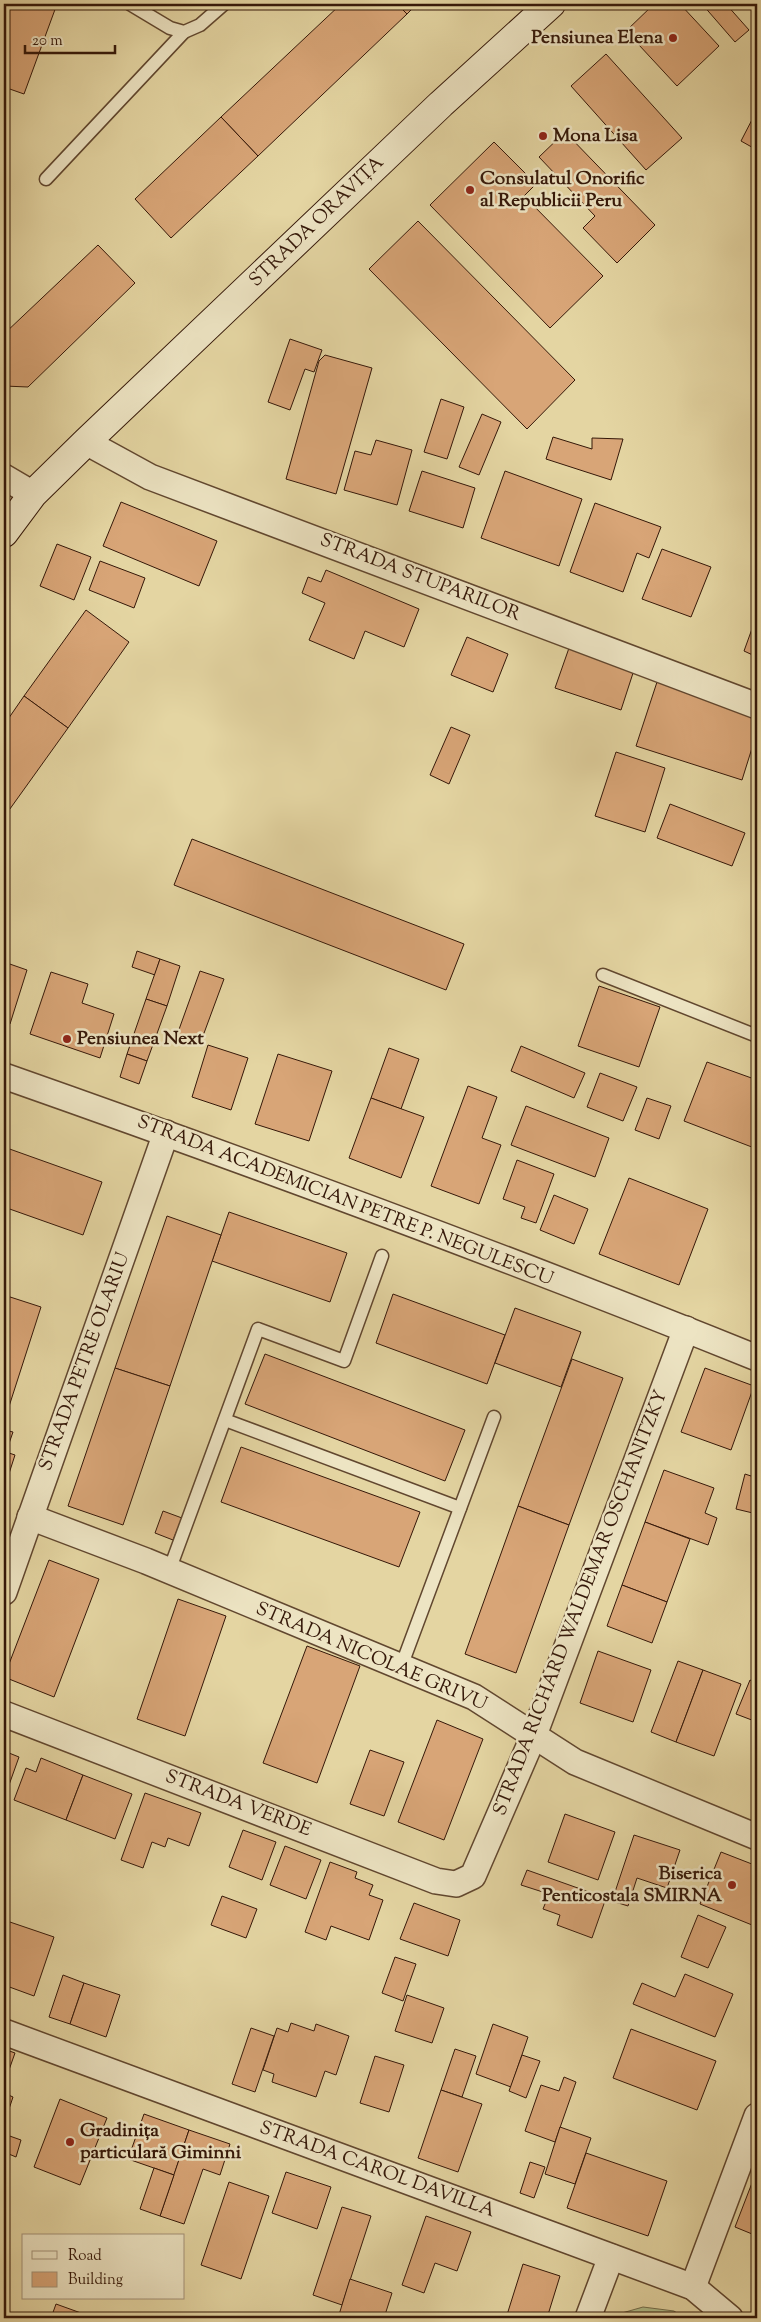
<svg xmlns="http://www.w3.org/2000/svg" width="761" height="2322" font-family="'Sorts Mill Goudy',serif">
  <defs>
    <pattern id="grass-tufts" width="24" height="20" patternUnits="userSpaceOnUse" patternTransform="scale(1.25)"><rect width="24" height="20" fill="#afbe89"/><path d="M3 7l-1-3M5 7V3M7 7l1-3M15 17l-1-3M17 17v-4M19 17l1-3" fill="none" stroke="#97a375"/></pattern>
  </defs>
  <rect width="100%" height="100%" fill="#e4d5a2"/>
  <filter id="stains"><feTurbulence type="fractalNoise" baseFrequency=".004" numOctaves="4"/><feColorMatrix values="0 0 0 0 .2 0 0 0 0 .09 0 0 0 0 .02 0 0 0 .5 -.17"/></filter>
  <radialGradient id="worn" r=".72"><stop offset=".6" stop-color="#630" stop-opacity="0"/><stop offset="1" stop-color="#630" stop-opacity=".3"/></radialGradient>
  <path fill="url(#grass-tufts)" stroke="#726b49" d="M643,2307l31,4 10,7h-66l4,-5z"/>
  <g fill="#d8a577" stroke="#351809">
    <path d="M4,4h53l-33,90 -20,-7z"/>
    <path d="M341,4h56l10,10 -149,142 -37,-39z"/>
    <path d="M397,4h20l-10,10z"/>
    <path d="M654,4h26l39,42 -42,40 -51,-55z"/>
    <path d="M702,4h24l23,26 -14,12z"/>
    <path d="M606,54l76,84 -36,32 -75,-84z"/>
    <path d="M757,110v40l-16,-9z"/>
    <path d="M221,117l37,39 -87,82 -36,-39z"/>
    <path d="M565,132l90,93 -38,38 -34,-35 12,-12 -56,-59z"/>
    <path d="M494,142l42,42 -12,12 79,80 -53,52 -120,-123z"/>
    <path d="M418,221l157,159 -48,49 -158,-160z"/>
    <path d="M98,245l37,38 -107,104 -24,-1v-52z"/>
    <path d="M290,339l32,11 -8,22 -9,-3 -15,41 -22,-8z"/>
    <path d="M325,355l47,13 -36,126 -50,-15 33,-118z"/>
    <path d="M441,399l23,8 -17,52 -23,-7z"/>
    <path d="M482,414l19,8 -22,53 -20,-8z"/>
    <path d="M553,437l39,12v-11l31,1 -12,41 -65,-21z"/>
    <path d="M376,440l36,10 -15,55 -53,-15 11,-39 16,4z"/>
    <path d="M422,471l53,17 -12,40 -54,-17z"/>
    <path d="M505,471l77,28 -23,67 -78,-28z"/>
    <path d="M121,502l96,39 -18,45 -96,-40z"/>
    <path d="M595,503l66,24 -12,31 -12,-5 -14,39 -53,-20z"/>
    <path d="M57,544l34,13 -17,43 -34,-14z"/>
    <path d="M662,549l49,18 -20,50 -49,-18z"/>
    <path d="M100,561l45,17 -11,30 -45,-18z"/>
    <path d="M326,570l93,39 -15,38 -39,-16 -11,28 -45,-19 16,-37 -23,-10 6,-16 13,5z"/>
    <path d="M86,610l43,32 -61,86 -44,-32z"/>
    <path d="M757,615v42l-13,-6z"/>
    <path d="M467,637l41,17 -15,38 -42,-17z"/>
    <path d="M569,648l65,22 -13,40 -66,-22z"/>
    <path d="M657,682l100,32v18l-15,48 -106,-34z"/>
    <path d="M24,696l44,32 -61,85 -3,-2v-86z"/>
    <path d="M451,727l19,8 -21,49 -19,-9z"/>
    <path d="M616,752l49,16 -20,64 -50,-16z"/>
    <path d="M670,804l75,29 -13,33 -75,-28z"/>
    <path d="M192,839l272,105 -18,46 -272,-105z"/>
    <path d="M137,951l23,8 -5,16 -23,-8z"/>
    <path d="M160,959l20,7 -13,40 -21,-7z"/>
    <path d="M4,962l23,8 -17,54 -6,-2z"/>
    <path d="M200,971l24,8 -24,65 -23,-9z"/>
    <path d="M51,972l37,12 -6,19 32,11 -14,44 -70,-24z"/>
    <path d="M599,986l61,21 -21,60 -61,-21z"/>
    <path d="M146,999l21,7 -20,55 -20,-7z"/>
    <path d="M208,1045l40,13 -17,52 -39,-13z"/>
    <path d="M521,1046l64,27 -11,25 -63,-27z"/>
    <path d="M389,1048l30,11 -18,50 -30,-11z"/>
    <path d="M127,1054l20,7 -8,23 -19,-7z"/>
    <path d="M278,1054l54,17 -23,70 -54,-17z"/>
    <path d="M707,1062l50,18v69l-73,-28z"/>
    <path d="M600,1073l37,14 -14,34 -36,-14z"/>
    <path d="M468,1086l29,11 -15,41 19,7 -22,59 -48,-18z"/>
    <path d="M371,1098l53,19 -23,61 -52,-20z"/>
    <path d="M647,1098l24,8 -12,33 -24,-9z"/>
    <path d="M526,1106l83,32 -14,39 -84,-32z"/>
    <path d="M4,1147l98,35 -19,53 -79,-28z"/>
    <path d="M517,1160l37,14 -18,49 -15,-5 4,-11 -22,-8z"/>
    <path d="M629,1178l79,31 -29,76 -80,-31z"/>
    <path d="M554,1195l34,14 -14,35 -34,-14z"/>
    <path d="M229,1212l118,41 -17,49 -118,-41z"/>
    <path d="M167,1216l54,19 -51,151 -55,-18z"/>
    <path d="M393,1294l112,41 -18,49 -111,-41z"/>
    <path d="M4,1295l37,12 -37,115z"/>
    <path d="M515,1308l66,24 -20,55 -66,-24z"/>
    <path d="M265,1354l200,76 -20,51 -200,-77z"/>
    <path d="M572,1359l51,19 -54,147 -51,-19z"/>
    <path d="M115,1368l55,18 -47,139 -55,-19z"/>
    <path d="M705,1368l49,18 -23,64 -50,-18z"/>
    <path d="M4,1430l9,2 -7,20 9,3 -11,34z"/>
    <path d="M241,1447l179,65 -21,55 -178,-65z"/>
    <path d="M664,1470l50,18 -9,25 12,5 -9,27 -63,-23z"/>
    <path d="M745,1474l12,4v36l-21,-5z"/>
    <path d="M518,1506l51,19 -53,148 -51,-19z"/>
    <path d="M163,1511l19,7 -9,22 -18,-7z"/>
    <path d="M645,1522l45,17 -23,63 -45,-17z"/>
    <path d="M49,1560l50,19 -45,118 -50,-20z"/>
    <path d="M622,1585l45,17 -15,41 -45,-17z"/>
    <path d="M178,1599l48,17 -41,120 -48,-17z"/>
    <path d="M307,1646l53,20 -43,117 -54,-20z"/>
    <path d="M598,1651l53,19 -18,52 -53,-19z"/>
    <path d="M678,1661l25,9 -27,72 -25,-10z"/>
    <path d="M703,1670l38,14 -27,72 -38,-14z"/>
    <path d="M750,1680l7,3v39l-21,-8z"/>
    <path d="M437,1720l46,19 -39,101 -46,-18z"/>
    <path d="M370,1750l34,12 -20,54 -34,-12z"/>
    <path d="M4,1751l15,6 -15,42z"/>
    <path d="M41,1758l42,17 -17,45 -52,-20 12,-32 10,4z"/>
    <path d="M83,1775l49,19 -17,45 -49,-19z"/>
    <path d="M145,1793l56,20 -12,33 -21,-8 -3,9 -13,-5 -9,26 -22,-8z"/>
    <path d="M565,1814l50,18 -17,48 -50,-18z"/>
    <path d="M243,1830l33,12 -14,38 -33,-13z"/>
    <path d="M634,1835l46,15 -13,38 -30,-10 -9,28 -16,-5z"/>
    <path d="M285,1846l36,14 -15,39 -36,-14z"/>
    <path d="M721,1852l36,14v61l-57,-23z"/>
    <path d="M330,1862l27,10 -2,6 18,7 -4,10 14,5 -14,40 -38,-14 -5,14 -21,-8z"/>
    <path d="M527,1870l79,28 -14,40 -35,-13 3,-10 -17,-6 6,-15 -28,-9z"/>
    <path d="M222,1896l35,13 -11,29 -35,-13z"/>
    <path d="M414,1903l46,17 -12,36 -48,-17z"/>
    <path d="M698,1915l28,12 -18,41 -27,-11z"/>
    <path d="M4,1920l50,17 -20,59 -30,-11z"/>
    <path d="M395,1957l21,7 -13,37 -21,-8z"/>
    <path d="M685,1974l48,20 -18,43 -82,-33 9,-21 33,14z"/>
    <path d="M63,1975l21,8 -14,41 -21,-7z"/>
    <path d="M84,1983l36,12 -14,42 -36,-13z"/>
    <path d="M407,1995l37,13 -12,35 -37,-12z"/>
    <path d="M291,2023l23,8 2,-7 33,12 -13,39 -11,-4 -9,26 -44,-15 2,-8 -11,-4 14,-42 11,4z"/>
    <path d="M493,2024l35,13 -17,50 -35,-13z"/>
    <path d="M251,2028l23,8 -19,56 -23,-8z"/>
    <path d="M631,2029l85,32 -19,49 -84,-32z"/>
    <path d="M4,2049l11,4 -11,31z"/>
    <path d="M455,2049l21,7 -14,41 -21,-7z"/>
    <path d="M522,2055l18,6 -14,37 -17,-7z"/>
    <path d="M375,2056l29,9 -15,47 -29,-9z"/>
    <path d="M564,2077l12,5 -21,60 -30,-11 16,-46 18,6z"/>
    <path d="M441,2090l41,14 -24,68 -40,-14z"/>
    <path d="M4,2093l9,4 -6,18 -3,-1z"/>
    <path d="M60,2099l47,19 -27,67 -46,-18z"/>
    <path d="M144,2114l45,16 -15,45 -46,-16z"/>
    <path d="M560,2127l31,11 -16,46 -30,-10z"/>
    <path d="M189,2130l41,14 -10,31 -17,-6 -19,55 -24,-8z"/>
    <path d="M4,2134l17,6 -5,17 -12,-5z"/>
    <path d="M586,2153l81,28 -19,55 -81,-28z"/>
    <path d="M530,2162l15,5 -11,31 -14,-5z"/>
    <path d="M154,2168l20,7 -14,41 -20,-7z"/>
    <path d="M757,2170v66l-22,-9z"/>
    <path d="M286,2172l45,15 -14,42 -45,-16z"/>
    <path d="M229,2182l40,14 -28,83 -40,-14z"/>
    <path d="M342,2207l29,9 -29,89 -29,-10z"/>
    <path d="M426,2216l45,16 -14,39 -22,-8 -11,30 -22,-8z"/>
    <path d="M523,2264l37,12 -13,42h-41z"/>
    <path d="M350,2279l42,14 -8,25h-46z"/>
    <path d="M56,2304l25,9 -1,5h-29z"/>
  </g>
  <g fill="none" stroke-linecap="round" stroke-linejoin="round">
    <defs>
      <g id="service">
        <path d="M130,4l40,24 14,4 16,-7 24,-21"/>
        <path d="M46,179l138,-147"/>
        <path d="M603,975l154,61"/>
        <path d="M225,1420l235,88"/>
        <path d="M169,1571l89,-242 86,32 38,-105"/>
        <path d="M401,1667l93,-250"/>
      </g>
      <g id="minor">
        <path d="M86,442l64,35 607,229"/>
        <path d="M4,477l29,17"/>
        <path d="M4,1076c253,89 505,182 753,282"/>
        <path d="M30,1517l116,44 328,136 101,65 182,75"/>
        <path d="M4,1592l162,-459"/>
        <path d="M4,1714l432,167 20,3 17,-8 61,-141 152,-406"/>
        <path d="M4,2032l689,255 37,31"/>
        <path d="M693,2287l64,-171"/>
        <path d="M588,2318l23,-61"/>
      </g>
      <path id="secondary" d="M4,533l29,-39 53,-52 355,-338 110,-100"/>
    </defs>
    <use href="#service" stroke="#61472f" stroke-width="15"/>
    <use href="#minor" stroke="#61472f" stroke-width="28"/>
    <use href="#secondary" stroke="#351809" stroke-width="30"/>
    <use href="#service" stroke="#ede4c3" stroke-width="12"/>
    <use href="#minor" stroke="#ede4c3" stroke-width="25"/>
    <use href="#secondary" stroke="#ede4c3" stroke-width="28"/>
  </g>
  <g fill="#8f2418" stroke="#ede4c3" stroke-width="2">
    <circle cx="673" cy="38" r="5"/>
    <circle cx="543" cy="136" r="5"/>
    <circle cx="470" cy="190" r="5"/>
    <circle cx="67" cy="1039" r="5"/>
    <circle cx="732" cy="1885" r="5"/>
    <circle cx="70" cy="2142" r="5"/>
  </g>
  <g text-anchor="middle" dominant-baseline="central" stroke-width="5" stroke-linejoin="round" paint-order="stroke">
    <g font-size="19" font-weight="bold" fill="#351809" stroke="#ede4c3" text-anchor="start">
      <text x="663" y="38" text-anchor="end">Pensiunea Elena</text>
      <text x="553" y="136">Mona Lisa</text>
      <text x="480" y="179">Consulatul Onorific<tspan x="480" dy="22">al Republicii Peru</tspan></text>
      <text x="77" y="1039">Pensiunea Next</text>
      <text x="722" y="1874" text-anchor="end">Biserica<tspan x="722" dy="22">Penticostala SMIRNA</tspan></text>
      <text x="80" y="2131">Gradinița<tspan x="80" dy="22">particulară Giminni</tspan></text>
    </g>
    <g font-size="19" fill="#351809" stroke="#ede4c3">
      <text transform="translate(317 222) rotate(-44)">STRADA ORAVIȚA</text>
      <text transform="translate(420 578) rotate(21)">STRADA STUPARILOR</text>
      <text transform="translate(345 1201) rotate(21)">STRADA ACADEMICIAN PETRE P. NEGULESCU</text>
      <text transform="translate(85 1362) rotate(-70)">STRADA PETRE OLARIU</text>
      <text transform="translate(581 1603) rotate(-69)">STRADA RICHARD WALDEMAR OSCHANITZKY</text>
      <text transform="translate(371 1657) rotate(23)">STRADA NICOLAE GRIVU</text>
      <text transform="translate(238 1804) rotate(21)">STRADA VERDE</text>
      <text transform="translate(377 2170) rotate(20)">STRADA CAROL DAVILLA</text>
    </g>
  </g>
  <rect width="761" height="2322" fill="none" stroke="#e4d5a2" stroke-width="20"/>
  <rect x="5" y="5" width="751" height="2312" fill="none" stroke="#351809" stroke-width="2.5"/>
  <rect x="10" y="10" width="741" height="2302" fill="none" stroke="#351809"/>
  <rect x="22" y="2234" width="162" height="65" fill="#ede4c3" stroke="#a39279"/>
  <rect x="32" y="2251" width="25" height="8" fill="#ede4c3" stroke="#a39279"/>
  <text x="68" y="2260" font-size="15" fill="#351809">Road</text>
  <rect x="32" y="2272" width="25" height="15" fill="#d8a577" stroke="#a39279"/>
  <text x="68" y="2284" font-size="15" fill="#351809">Building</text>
  <path d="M25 45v8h90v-8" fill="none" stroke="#351809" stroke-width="2.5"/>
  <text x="32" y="45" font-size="15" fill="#351809" stroke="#ede4c3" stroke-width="4" paint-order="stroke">20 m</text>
  <rect width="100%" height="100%" filter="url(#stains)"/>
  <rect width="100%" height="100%" fill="url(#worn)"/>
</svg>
